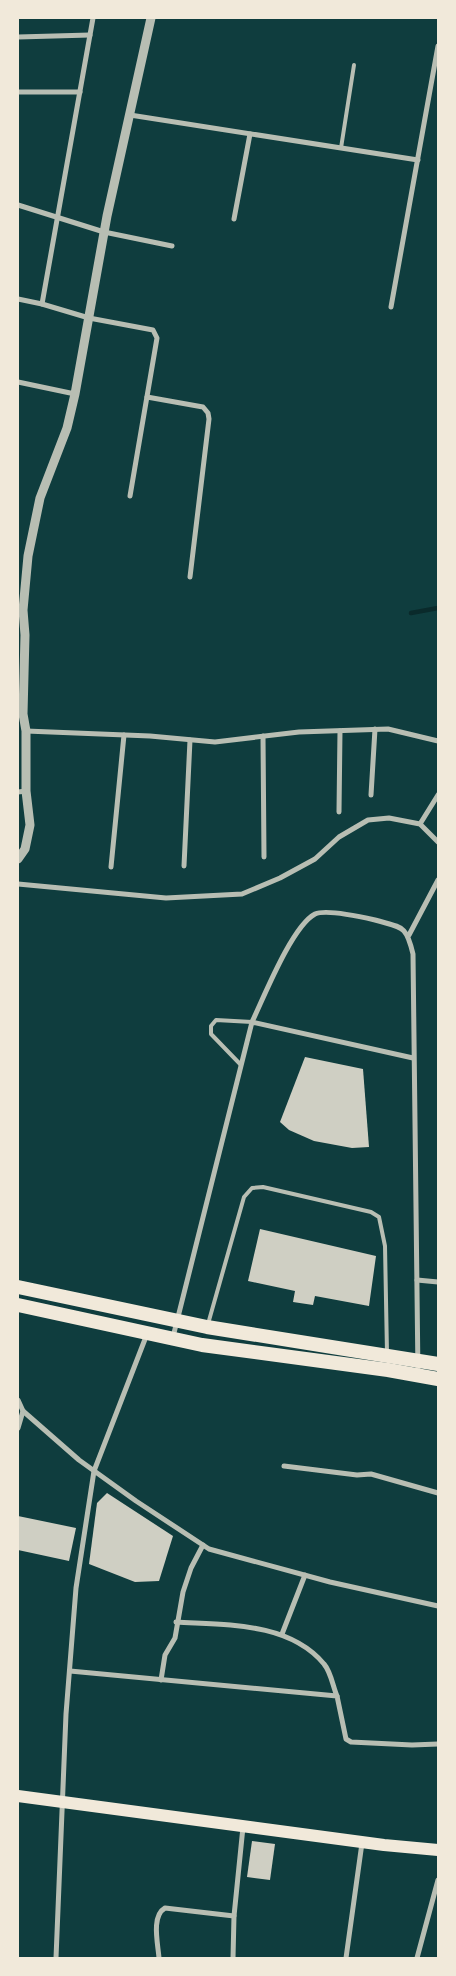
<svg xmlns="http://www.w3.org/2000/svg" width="456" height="1976" font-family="'Noto Serif',serif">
  <rect width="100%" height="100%" fill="#0f3d3e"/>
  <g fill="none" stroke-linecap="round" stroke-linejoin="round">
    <path stroke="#0a2a2b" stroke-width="4.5" d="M411,613l27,-5"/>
  </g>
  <g fill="#cfcfc3">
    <path d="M305,1057l58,12 6,78 -17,1 -38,-7 -25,-11 -9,-8z"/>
    <path d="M260,1229l116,27 -7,50 -54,-10 -2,9 -20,-3 2,-11 -47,-10z"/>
    <path d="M107,1493l66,43 -14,45 -24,1 -46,-18 8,-61z"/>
    <path d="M18,1516l58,12 -7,33 -51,-11z"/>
    <path d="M252,1841l23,3 -5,36 -23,-3z"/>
  </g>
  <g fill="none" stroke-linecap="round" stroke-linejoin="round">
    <g stroke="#b8beb3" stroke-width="4">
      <path d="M341,148l13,-83"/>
      <path d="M241,1065l-30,-31v-8l5,-6 36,2"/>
      <path d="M208,1324l36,-127 8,-9 11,-1 108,25 8,5 6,29 2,107"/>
    </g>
    <g stroke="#b8beb3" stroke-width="5">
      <path d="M18,37l72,-2"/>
      <path d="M18,92h62"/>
      <path d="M130,115l288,45"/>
      <path d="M18,205l86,27 68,14"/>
      <path d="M234,219l16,-85"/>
      <path d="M18,299l24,5 47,14 64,12 4,8 -27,158"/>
      <path d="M42,304l51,-286"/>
      <path d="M391,307l47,-261"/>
      <path d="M18,382l57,12"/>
      <path d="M147,397l56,10 5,6 1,6 -19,158"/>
      <path d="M26,731l124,5 65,6 84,-10 89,-3 50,12"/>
      <path d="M263,736l1,121"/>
      <path d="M18,792l8,-1"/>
      <path d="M371,795l4,-66"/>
      <path d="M339,812l1,-81"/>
      <path d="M420,824l18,-29"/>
      <path d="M184,866l6,-126"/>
      <path d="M111,867l13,-132"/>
      <path d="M18,884l148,14 76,-4 38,-16 35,-19 24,-22 29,-17 21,-2 31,6 18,18"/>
      <path d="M409,935l29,-55"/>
      <path d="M252,1022c12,-25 40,-96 63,-108 11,-5 47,3 60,6 27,8 31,4 38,34l5,421"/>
      <path d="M417,1280l21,2"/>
      <path d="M173,1337l79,-315 161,36"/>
      <path d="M18,1400l5,11 56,49 57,41 73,48 121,33 108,24"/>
      <path d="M18,1428l5,-17"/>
      <path d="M284,1466l73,9 14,-1 67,19"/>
      <path d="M176,1622c50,3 113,0 148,42 7,8 9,23 13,32"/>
      <path d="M282,1634l23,-59"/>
      <path d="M70,1671l267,25 9,43 5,3 61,3 26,-1"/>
      <path d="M161,1680l4,-25 10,-17 8,-46 8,-24 12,-23"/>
      <path d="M56,1958l10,-244 10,-126 18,-117 53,-137"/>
      <path d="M159,1958c-1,-14 -8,-42 6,-50l69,8"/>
      <path d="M233,1958l1,-42 9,-89"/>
      <path d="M346,1958l16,-115"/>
      <path d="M417,1958l21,-78"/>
    </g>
    <path stroke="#b8beb3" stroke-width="9" d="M18,859l7,-10 5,-24 -4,-34v-60l-3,-17 2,-79 -2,-25 5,-54 12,-58 27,-70 8,-34 32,-178 44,-198"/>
    <path stroke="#f1e9da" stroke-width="12" d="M18,1796l366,49 54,5"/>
    <g stroke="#f1e9da" stroke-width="14">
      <path d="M18,1287l189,40 231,37"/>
      <path d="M18,1305l184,40 186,25 50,9"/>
    </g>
  </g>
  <rect width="456" height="1976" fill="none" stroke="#f1e9da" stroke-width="38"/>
</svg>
